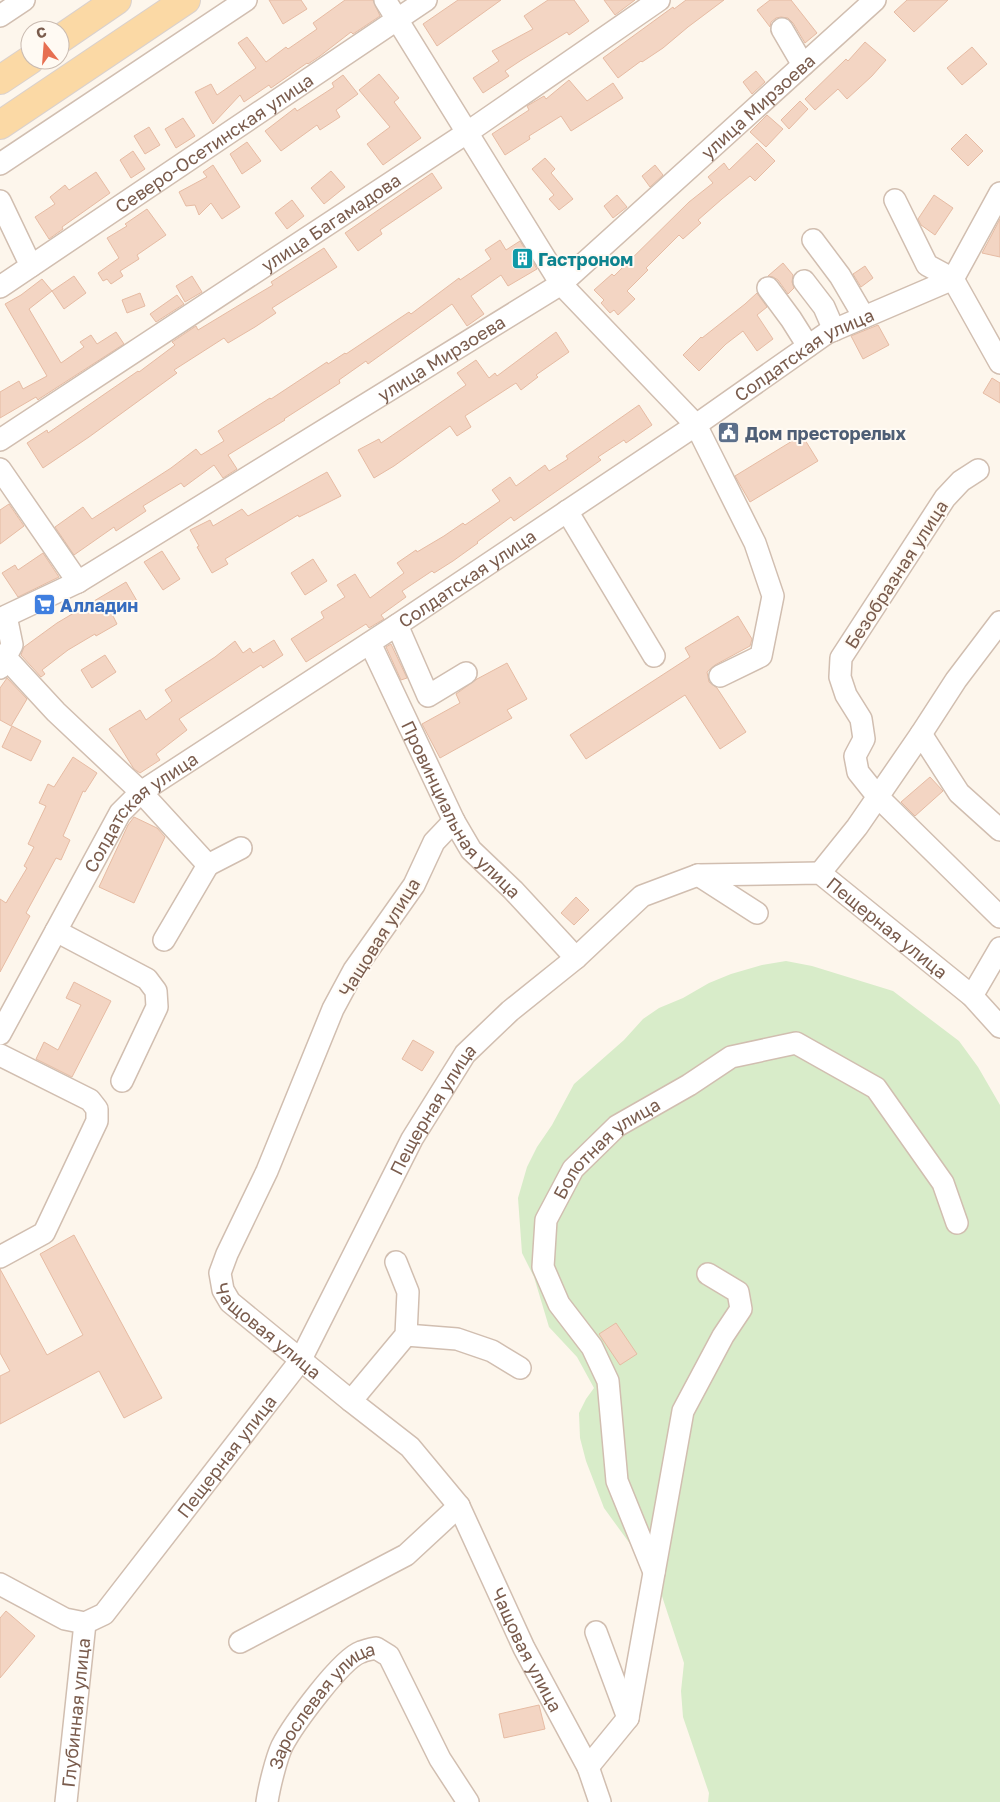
<svg xmlns="http://www.w3.org/2000/svg" width="1000" height="1802" font-family="'Golos Text',sans-serif">
  <rect width="100%" height="100%" fill="#fdf6ec"/>
  <path fill="#d8ecc9" d="M786,961l26,5 81,25 66,50 19,26 22,38v697h-292l1,-9 -26,-76 -2,-26 3,-28 -27,-82 -53,-73 -18,-47 -6,-23 -1,-25 7,-14 8,-11 -17,-31 -28,-30 -15,-50 -12,-24 -4,-55 9,-31 10,-20 15,-22 22,-41 50,-44 19,-21 16,-11 24,-10 26,-15 22,-9 31,-9z"/>
  <g fill="#f3d5c3" stroke="#e6bba3">
    <path d="M269,0h32l6,9 -24,15z"/>
    <path d="M345,0h28l7,16 -27,18 -2,-2 -31,24 -12,8 -1,-1 -36,25 -2,-3 -25,17 -4,-7 -27,29 -18,-32 16,-8 6,11 39,-27 -18,-25 9,-6 19,25 20,-15 2,2 29,-20 -4,-6z"/>
    <path d="M458,0h43l-64,46 -14,-22z"/>
    <path d="M548,0h26l15,21 -20,14 -2,-3 -47,29 -15,10 4,5 -26,17 -10,-15 26,-17 -7,-10 41,-22 -9,-13z"/>
    <path d="M604,0h31l-20,15z"/>
    <path d="M686,0h38l-36,27 -25,21 -21,14 -1,-1 -23,17 -15,-20 70,-51 1,2z"/>
    <path d="M770,0h21l26,33 -12,10 -12,-20 -5,-5 -7,-1 -5,1 -5,4 -1,5 -13,-17z"/>
    <path d="M907,0h41l-34,32 -20,-20z"/>
    <path d="M865,42l21,18 -14,16 -25,23 -9,-10 -23,21 -10,-11 41,-40 2,2z"/>
    <path d="M972,47l15,17 -25,21 -15,-17z"/>
    <path d="M756,71l9,11 -13,12 -9,-12z"/>
    <path d="M379,74l20,24 -5,4 27,36 -38,27 -16,-21 23,-17 -31,-37z"/>
    <path d="M343,75l15,19 -22,16 4,7 -20,13 -3,-5 -36,26 -16,-20 30,-23 2,3 37,-24 -2,-4z"/>
    <path d="M569,80l18,21 26,-18 10,15 -52,33 -10,-15 -32,20 1,3 -25,16 -13,-21 37,-24 -2,-4 17,-10 2,3z"/>
    <path d="M800,101l8,8 -19,20 -8,-9z"/>
    <path d="M767,115l16,14 -17,18 -16,-15z"/>
    <path d="M183,118l12,18 -19,12 -11,-19z"/>
    <path d="M149,127l11,18 -15,9 -11,-18z"/>
    <path d="M966,134l17,17 -15,15 -17,-17z"/>
    <path d="M247,142l14,19 -19,13 -12,-20z"/>
    <path d="M757,143l18,18 -20,20 -5,-5 -28,23 -24,21 3,3 -18,16 -4,-4 -33,33 2,2 -21,21 8,8 -17,16 -4,-5 -4,3 -9,-10 3,-3 -10,-10 18,-16 2,2 75,-74 24,-19 -5,-6 16,-14 5,7z"/>
    <path d="M133,151l12,18 -14,9 -11,-18z"/>
    <path d="M545,158l10,11 -4,4 22,26 -14,11 -10,-11 5,-4 -22,-26z"/>
    <path d="M213,165l27,42 -18,12 -11,-16 -12,12 -4,-10 -9,1 -7,-14 28,-15 -4,-5z"/>
    <path d="M655,165l8,10 -13,12 -8,-11z"/>
    <path d="M331,171l14,16 -21,17 -13,-16z"/>
    <path d="M96,172l14,21 -48,34 1,2 -14,10 -14,-22 20,-13 -5,-7 15,-12 4,5z"/>
    <path d="M432,173l10,15 -62,42 2,4 -24,17 -13,-18z"/>
    <path d="M617,195l10,12 -14,11 -9,-12z"/>
    <path d="M934,195l19,13 -18,27 -14,-10 -3,-6z"/>
    <path d="M292,200l12,16 -17,13 -12,-16z"/>
    <path d="M147,209l19,26 -29,20 2,4 -19,12 3,5 -12,8 -4,-5 -4,2 -5,-8 21,-15 -12,-20 20,-12 -2,-2z"/>
    <path d="M1000,219v38l-18,-4 7,-13z"/>
    <path d="M500,240l6,10 14,-9 17,28 -29,17 -7,-11 -30,21 13,18 -17,12 -15,-22 -84,60 -2,-3 -27,19 1,3 -56,36 1,1 -57,35 9,14 -14,9 -9,-13 -30,22 -3,-4 -38,23 3,5 -30,20 -2,-4 -40,28 -19,-28 28,-20 9,12 79,-51 25,-19 5,6 23,-14 -6,-10 52,-33 1,1 56,-37 1,2 17,-11 1,1 63,-42 2,2 48,-36 1,2 31,-21 -6,-9z"/>
    <path d="M324,248l13,19 -65,41 4,5 -21,14 -27,16 -4,-5 -50,32 3,3 -88,64 -46,31 -16,-25 20,-13 1,3 90,-62 1,1 36,-27 -3,-3 24,-16 2,4 43,-26 32,-19 -2,-3z"/>
    <path d="M783,263l10,12 -1,7 2,6 -6,6 -10,-14 -5,-3 -5,-1z"/>
    <path d="M865,266l8,12 -12,9 -8,-13z"/>
    <path d="M74,276l12,17 -22,16 -12,-18z"/>
    <path d="M192,276l10,16 -17,10 -9,-16z"/>
    <path d="M42,279l10,12 -23,18 32,54 23,-16 -4,-5 11,-7 6,9 19,-12 8,12 -85,55 -1,1 -2,-3 -36,21v-26l19,-11 4,8 24,-13 -42,-72 16,-9z"/>
    <path d="M140,293l5,13 -18,7 -5,-13z"/>
    <path d="M757,293l10,14 -10,8 16,24 -16,12 -14,-20 -17,13 -27,27 -16,-16 18,-18 1,1 43,-34z"/>
    <path d="M177,295l7,9 -28,18 -6,-8z"/>
    <path d="M878,325l11,20 -26,14 -12,-23z"/>
    <path d="M556,332l13,20 -33,23 2,2 -17,13 -5,-7 -51,33 6,11 -14,9 -7,-10 -56,40 -20,12 -16,-28 21,-11 2,4 85,-58 -9,-12 19,-13 13,18 6,-5 2,3z"/>
    <path d="M992,378l8,5v20l-17,-10z"/>
    <path d="M639,405l13,20 -26,18 -2,-3 -26,17 3,3 -87,61 -3,-4 -34,25 1,1 -25,18 -19,12 -2,-2 -30,20 4,6 -25,18 3,4 -15,9 -3,-4 -60,38 -15,-23 33,-21 -3,-6 24,-15 -8,-12 18,-11 15,24 34,-25 -7,-10 19,-13 1,2 27,-16 19,-13 2,2 35,-24 -8,-11 18,-13 6,9 29,-21 4,6 19,-12 -2,-3z"/>
    <path d="M802,435l16,26 -68,41 -15,-26z"/>
    <path d="M327,472l14,24 -42,21 -1,-2 -73,44 3,5 -16,9 -15,-26 2,-1 -9,-16 20,-10 3,6 29,-17 6,7z"/>
    <path d="M9,504l15,22 -24,18v-34z"/>
    <path d="M162,551l18,28 -17,11 -19,-28z"/>
    <path d="M43,553l16,24 -41,20 -16,-24 13,-8 3,5z"/>
    <path d="M313,559l14,22 -22,14 -14,-22z"/>
    <path d="M126,582l11,19 -24,15 4,8 -21,12 -1,-2 -27,16 -26,20 3,4 -4,3 -20,-22 3,-8 33,-24z"/>
    <path d="M738,616l14,23 -2,7 -35,19 -8,7 2,10 8,6 29,44 -26,17 -35,-54 -99,64 -16,-24 120,-78 -5,-9z"/>
    <path d="M274,640l9,15 -20,13 -2,-3 -82,54 8,11 -31,24 4,6 -20,13 -6,-4 -25,-40 31,-19 6,10 26,-19 -7,-11 50,-33 20,-16 8,12 7,-5 3,5z"/>
    <path d="M391,644l16,34 -6,2 -15,-33z"/>
    <path d="M105,655l11,17 -24,16 -11,-18z"/>
    <path d="M507,663l20,36 -20,11 5,8 -72,40 -18,-34 38,-21 -4,-9 21,-15z"/>
    <path d="M7,678l20,21 -16,27 -11,-6v-32z"/>
    <path d="M12,726l29,15 -10,20 -29,-14z"/>
    <path d="M73,757l24,16 -12,19 -2,-1 -20,45 7,4 -9,20 -5,-2 -30,55 4,3 -30,56v-73l6,4 21,-35 -3,-2 10,-19 -6,-3 18,-38 -7,-3 9,-19 6,3z"/>
    <path d="M930,777l13,14 -28,25 -14,-14z"/>
    <path d="M134,817l23,11 8,9 -31,66 -35,-16 29,-62z"/>
    <path d="M576,897l13,13 -15,15 -13,-12z"/>
    <path d="M74,982l37,19 -39,76 -36,-18 8,-17 14,8 23,-45 -15,-7z"/>
    <path d="M413,1040l21,12 -12,19 -20,-12z"/>
    <path d="M74,1235l88,163 -38,20 -25,-47 -99,53v-48l10,-5 -10,-18v-84l47,86 36,-20 -43,-81z"/>
    <path d="M616,1323l21,31 -17,11 -21,-31z"/>
    <path d="M6,1611l29,25 -35,42v-60z"/>
    <path d="M539,1705l6,24 -41,9 -5,-24z"/>
  </g>
  <g fill="none" stroke-linecap="round" stroke-linejoin="round">
    <defs>
      <g id="minor">
        <path d="M385,0l176,284 135,141 59,118 18,53 -12,60 -41,20"/>
        <path d="M0,16l24,-16"/>
        <path d="M782,29l21,36"/>
        <path d="M0,164l246,-164"/>
        <path d="M895,200l32,65 26,14 47,84"/>
        <path d="M0,201l31,65"/>
        <path d="M813,240l27,36 24,41"/>
        <path d="M804,281l20,26 10,23"/>
        <path id="s1" d="M0,287l426,-287"/>
        <path d="M768,288l23,31 17,27"/>
        <path id="s2" d="M0,440l468,-308 191,-132"/>
        <path d="M0,469l78,113"/>
        <path d="M978,470l-17,11 -16,17 -104,160 -1,19 6,18 15,24 3,20 -9,17 3,16 20,25 122,120"/>
        <path d="M567,511l87,145"/>
        <path d="M397,625l31,71 38,-23"/>
        <path id="s3" d="M370,643l84,178 17,29 42,40 63,68"/>
        <path d="M6,658l50,54 85,80 67,73 -44,75"/>
        <path id="s4" d="M0,668l12,-23 -6,-29 72,-34 483,-298 314,-284"/>
        <path d="M921,734l35,-54 44,-58"/>
        <path id="s5" d="M454,821l-20,21 -20,43 -60,85 -21,39 -66,162 -40,83 -7,19 3,17 7,12 121,99 59,46 49,59 65,142 64,119 12,35"/>
        <path d="M208,865l33,-17"/>
        <path d="M820,873l37,-46 64,-93 38,59 41,37"/>
        <path d="M698,875l59,38"/>
        <path d="M56,931l91,48 9,12 1,16 -35,74"/>
        <path d="M972,996l28,-48"/>
        <path id="s6" d="M0,1034l120,-221 21,-21 256,-167 299,-200 131,-92 126,-54 47,-86"/>
        <path d="M0,1055l90,45 7,9v12l-53,112 -44,24"/>
        <path d="M406,1335l51,4 35,12 28,17"/>
        <path d="M351,1401l55,-66 2,-43 -12,-30"/>
        <path id="s7" d="M654,1572l-37,-91 -9,-100 -16,-34 -33,-43 -16,-37 3,-47 27,-51 44,-43 72,-41 42,-28 65,-14 80,45 67,95 14,40"/>
        <path id="s8" d="M0,1584l65,35 20,4 19,-9 196,-253 112,-222 53,-85 45,-43 66,-53 66,-62 56,-21 122,-2 152,123 28,31"/>
        <path d="M240,1642l166,-87 53,-49"/>
        <path d="M628,1718l55,-307 40,-75 18,-27 -3,-17 -30,-18"/>
        <path d="M588,1767l40,-49 -32,-86"/>
        <path id="s9" d="M66,1802l19,-179"/>
        <path id="s10" d="M267,1802c2,-14 9,-43 15,-56 11,-21 59,-87 79,-94 5,-2 10,-3 15,-4l13,8 51,103 28,43"/>
      </g>
      <g id="major">
        <path d="M60,39l57,-39"/>
        <path d="M0,80l30,-20"/>
        <path d="M0,125l186,-125"/>
      </g>
    </defs>
    <use href="#minor" stroke="#d1beb0" stroke-width="24"/>
    <use href="#major" stroke="#dad1cd" stroke-width="30"/>
    <use href="#minor" stroke="#fff" stroke-width="21"/>
    <use href="#major" stroke="#fbd9a5" stroke-width="28"/>
  </g>
  <defs>
    <symbol id="building-square" viewBox="-11 -11 22 22"><rect x="-9" y="-9" width="18" height="18" rx="4" fill="#0f9aa8" stroke="#fffaf3"/><path d="M-4-6H4V6H1V3H-1V6H-4ZM-2.5-4.3h1.7v1.8h-1.7ZM.8-4.3h1.7v1.8H.8ZM-2.5-1h1.7V.8h-1.7ZM.8-1h1.7V.8H.8Z" fill="#fff"/></symbol>
    <symbol id="civic-square" viewBox="-11 -11 22 22"><rect x="-9" y="-9" width="18" height="18" rx="4" fill="#5c6f8a" stroke="#fffaf3"/><path d="M-.6-6.5H3V-4.5H.6V-3L4-1V1h2V6H-6V1h2V-1L-.6-3ZM-1.2 2.5V6h2.4V2.5Z" fill="#fff"/></symbol>
    <symbol id="supermarket-square" viewBox="-11 -11 22 22"><rect x="-9" y="-9" width="18" height="18" rx="4" fill="#3f7fe0" stroke="#fffaf3"/><path d="M-6-5.5h2.5l.6 2H6L4.5 2H-2.5L-4.4-4H-6ZM-1.5 3.2a1.3 1.3 0 1 0 .1 0ZM3 3.2a1.3 1.3 0 1 0 .1 0Z" fill="#fff"/></symbol>
  </defs>
  <g fill-rule="evenodd">
    <use href="#building-square" x="510" y="246" width="25" height="25"/>
    <use href="#civic-square" x="716" y="420" width="25" height="25"/>
    <use href="#supermarket-square" x="32" y="592" width="25" height="25"/>
  </g>
  <g text-anchor="middle" dominant-baseline="central" stroke-width="4" stroke-linejoin="round" paint-order="stroke">
    <g font-size="18" fill="#7a5c4d" stroke="#fffaf3">
      <text stroke="none"><textPath href="#s4" startOffset="968">улица Мирзоева</textPath></text>
      <text stroke="none"><textPath href="#s1" startOffset="258">Северо-Осетинская улица</textPath></text>
      <text stroke="none"><textPath href="#s2" startOffset="396">улица Багамадова</textPath></text>
      <text stroke="none"><textPath href="#s6" startOffset="1076">Солдатская улица</textPath></text>
      <text stroke="none"><textPath href="#s4" startOffset="562">улица Мирзоева</textPath></text>
      <text transform="translate(896 574) rotate(-57)">Безобразная улица</text>
      <text stroke="none"><textPath href="#s6" startOffset="671">Солдатская улица</textPath></text>
      <text stroke="none"><textPath href="#s3" startOffset="191">Провинциальная улица</textPath></text>
      <text stroke="none"><textPath href="#s6" startOffset="266">Солдатская улица</textPath></text>
      <text stroke="none"><textPath href="#s8" startOffset="1290">Пещерная улица</textPath></text>
      <text transform="translate(379 937) rotate(-58)">Чащовая улица</text>
      <text stroke="none"><textPath href="#s8" startOffset="720">Пещерная улица</textPath></text>
      <text stroke="none"><textPath href="#s7" startOffset="474">Болотная улица</textPath></text>
      <text stroke="none"><textPath href="#s5" startOffset="590">Чащовая улица</textPath></text>
      <text stroke="none"><textPath href="#s8" startOffset="315">Пещерная улица</textPath></text>
      <text stroke="none"><textPath href="#s5" startOffset="1010">Чащовая улица</textPath></text>
      <text stroke="none"><textPath href="#s9" startOffset="90">Глубинная улица</textPath></text>
      <text stroke="none"><textPath href="#s10" startOffset="115">Зарослевая улица</textPath></text>
    </g>
    <g font-size="18" font-weight="bold" fill="#0d838f" stroke="#fffaf3" text-anchor="start">
      <text x="538" y="259">Гастроном</text>
    </g>
    <g font-size="18" font-weight="bold" fill="#4e5e75" stroke="#fffaf3" text-anchor="start">
      <text x="745" y="433">Дом престорелых</text>
    </g>
    <g font-size="18" font-weight="bold" fill="#366cbe" stroke="#fffaf3" text-anchor="start">
      <text x="60" y="605">Алладин</text>
    </g>
  </g>
  <g transform="translate(45 45) rotate(343)"><circle r="24" fill="#fffaf3" stroke="#cabbb1"/>
  <path d="M0-4L9 19L0 12L-9 19Z" fill="#e76f51"/>
  <text y="-8" font-size="14" font-weight="bold" text-anchor="middle" fill="#7a5c4d">С</text>
  </g>
</svg>
